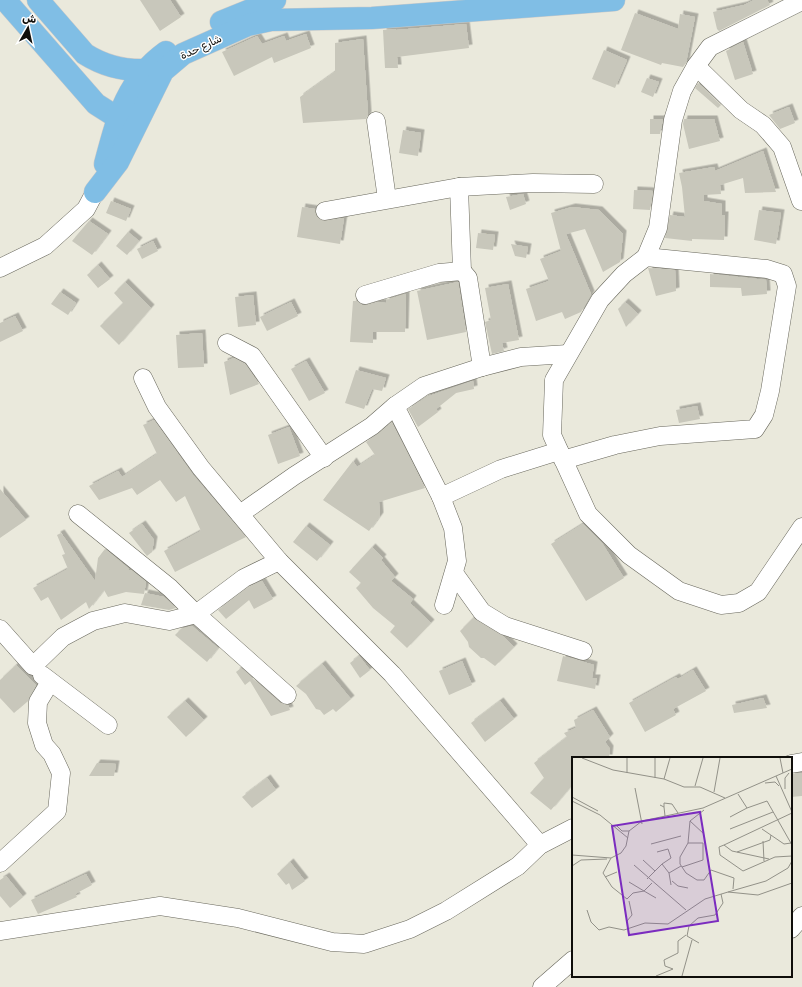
<svg xmlns="http://www.w3.org/2000/svg" width="802" height="987" font-family="Rubik,Cairo,sans-serif">
  <defs>
    <filter id="shadow"><feDropShadow dx="3.5" dy="-3.5" stdDeviation="0" flood-color="#0004"/></filter>
  </defs>
  <rect width="100%" height="100%" fill="#eae9dc"/>
  <g fill="#c8c7bb" filter="url(#shadow)">
    <path d="M140,0h30l11,17 -21,14z"/>
    <path d="M754,0h13l3,5 -51,26 -2,-2 -4,-17 31,-7z"/>
    <path d="M635,13l43,16 2,-15 15,3 -9,46 -3,4 -21,-4 -1,2 -40,-15z"/>
    <path d="M466,24l3,24 -72,9 1,11h-13l-2,-38 13,-1v1z"/>
    <path d="M306,34l5,14 -37,15 -2,-6 -38,19 -12,-24 35,-16 5,8 22,-8 2,5z"/>
    <path d="M363,39l5,76 -2,4 -63,4 -3,-26 35,-25v-29z"/>
    <path d="M743,42l10,32 -18,6 -9,-29z"/>
    <path d="M604,50l23,10 -12,28 -23,-9z"/>
    <path d="M647,78l12,4 -6,15 -12,-5z"/>
    <path d="M698,83l23,22 -3,3 -23,-20z"/>
    <path d="M789,107l6,16 -15,6 -11,-14z"/>
    <path d="M650,119h13l-3,15h-10z"/>
    <path d="M684,119h30l6,22 -31,8 -6,-25z"/>
    <path d="M403,130l18,3 -3,23 -19,-3z"/>
    <path d="M763,151l13,41 -31,1 -2,-15 -23,7 1,9 -17,1v6l18,3v11h3l-1,25 -32,-1v2l-27,-3 5,-23 15,2 -3,-30 -3,-14 35,-6 1,4z"/>
    <path d="M634,190l19,1 -3,19 -17,-1z"/>
    <path d="M523,194l3,10 -16,6 -4,-13z"/>
    <path d="M111,201l20,8 -5,12 -20,-8z"/>
    <path d="M302,207l13,2 2,8 5,4 22,-3 -4,26 -43,-7z"/>
    <path d="M572,207l27,3 24,24 -3,28 -17,10 -18,-43 -19,5 25,60 -10,18 -16,7 -3,-7 -26,9 -10,-32 23,-8 -9,-22 21,-8 -10,-38z"/>
    <path d="M759,210l22,3 -5,31 -22,-4z"/>
    <path d="M89,221l19,13 -16,21 -20,-14z"/>
    <path d="M128,232l11,9 -12,14 -11,-9z"/>
    <path d="M478,233l17,2 -2,15 -17,-2z"/>
    <path d="M153,241l5,10 -16,8 -5,-10z"/>
    <path d="M511,244l17,3 -2,11 -11,-2z"/>
    <path d="M98,265l12,14 -12,9 -11,-13z"/>
    <path d="M648,268l27,2 1,21 -20,5z"/>
    <path d="M710,274l56,6 1,14 -25,2 -1,-8 -31,-1z"/>
    <path d="M125,282l26,26 -32,37 -19,-19 23,-23 -9,-10z"/>
    <path d="M458,282l8,50 -39,8 -10,-49z"/>
    <path d="M508,284l11,56 -17,3 2,8 -12,3 -7,-32 6,-2 -6,-32z"/>
    <path d="M60,292l16,11 -8,12 -17,-11z"/>
    <path d="M406,294l-1,38h-32v11l-23,-1 3,-41h4l5,4h6l10,-3 8,1v-3z"/>
    <path d="M253,295l3,30 -18,2 -3,-30z"/>
    <path d="M291,302l7,14 -31,15 -7,-14z"/>
    <path d="M625,302l13,12 -12,13 -8,-18z"/>
    <path d="M15,316l8,15 -23,11v-19z"/>
    <path d="M202,333l2,34 -26,1 -2,-33z"/>
    <path d="M234,358l11,6 14,20 -29,11 -6,-33z"/>
    <path d="M306,361l19,32 -16,8 -18,-32z"/>
    <path d="M356,370l30,8 -4,13 -10,-2 -8,20 -19,-6z"/>
    <path d="M473,381l1,8 -18,4 -20,16 2,3 -20,15 -10,-18 21,-13z"/>
    <path d="M697,406l3,13 -21,4 -3,-13z"/>
    <path d="M154,420l39,55 53,62 -71,35 -11,-21 37,-20 -16,-35 -9,6 -16,-22 -23,15 -5,-7 -33,12 -10,-14 29,-15 4,6 35,-23 -14,-29z"/>
    <path d="M392,423l33,65 -46,14 1,14 -11,15 -46,-31 30,-39 4,6 18,-12 -9,-13z"/>
    <path d="M289,427l11,29 -22,8 -10,-29z"/>
    <path d="M0,489l26,31 -26,18z"/>
    <path d="M142,524l12,16 -2,12 -5,4 -18,-23z"/>
    <path d="M583,524l19,19 22,35 -38,23 -35,-57z"/>
    <path d="M306,526l24,19 -13,16 -24,-19z"/>
    <path d="M61,533l34,48 3,-23 7,-9 24,20 -2,1h4l15,12 -2,12 -18,-2 -18,5 -4,-7 -15,19 -3,-7 -25,18 -13,-23 -7,4 -8,-13 35,-19 -6,-14 3,-1 -8,-19z"/>
    <path d="M372,547l11,11 -2,2 14,17 -4,4 22,18 -3,4 21,20 -24,25 -17,-16 5,-6 -22,-18 -17,-20 5,-5 -12,-11z"/>
    <path d="M262,581l11,18 -19,10 -5,-9 -23,19 -8,-9 31,-23z"/>
    <path d="M145,593l19,4 12,11 -7,2 -28,-5z"/>
    <path d="M473,618l30,18 11,11 -19,19 -11,-8h-3l-12,-11 -1,-5 -8,-11z"/>
    <path d="M192,626l26,22 -11,14 -32,-27 6,-6z"/>
    <path d="M359,656l11,14 -10,8 -10,-15z"/>
    <path d="M563,656l31,9 -2,13h5l-2,11 -38,-8z"/>
    <path d="M462,661l10,24 -23,10 -10,-24z"/>
    <path d="M322,664l29,35 -15,13 -3,-3 -9,6 -4,-5 -4,-1 -10,-15 -10,-8z"/>
    <path d="M16,665l20,20 -8,16 -14,12 -14,-15v-18z"/>
    <path d="M241,668l39,35 8,2 2,5 -19,6 -21,-35 -5,4 -9,-13z"/>
    <path d="M693,670l13,21 -33,18 3,6 -31,17 -16,-29 47,-26 2,2z"/>
    <path d="M763,698l4,10 -33,5 -2,-8z"/>
    <path d="M185,701l19,19 -18,17 -19,-20z"/>
    <path d="M500,701l14,18 -29,23 -14,-19z"/>
    <path d="M593,710l17,27 -5,5 5,7 -1,9h-36v26l-22,26 -21,-17 14,-15 -10,-15 33,-26 -3,-4 12,-5 -2,-8z"/>
    <path d="M97,763l19,1 -2,12h-25z"/>
    <path d="M802,773v23l-11,1v-23z"/>
    <path d="M267,778l9,12 -24,18 -10,-11z"/>
    <path d="M290,862l15,19 -13,9 -3,-7 -3,2 -9,-11z"/>
    <path d="M86,874l6,11 -17,9 2,3 -39,17 -7,-14z"/>
    <path d="M6,876l17,21 -13,11 -10,-12v-16z"/>
  </g>
  <g fill="none" stroke-linecap="round" stroke-linejoin="round">
    <defs>
      <g id="minor">
        <path d="M696,66l45,44 22,15 19,22 19,54"/>
        <path d="M376,121l11,78"/>
        <path d="M459,187l3,84"/>
        <path d="M325,211l134,-24 74,-4 61,1"/>
        <path d="M646,257l12,-29 15,-108 9,-29 14,-25 14,-19 92,-46"/>
        <path d="M0,268l45,-22 41,-37 9,-17"/>
        <path d="M365,295l74,-22 23,-2 6,7 14,89 -58,19 -29,20 46,91 60,-28 58,-18"/>
        <path d="M227,343l25,13 72,102"/>
        <path d="M482,367l39,-10 47,-3"/>
        <path d="M143,378l14,29 44,61 78,93 113,113 148,171"/>
        <path d="M563,460l52,-15 45,-9 95,-7 9,-14 6,-24 17,-105 -4,-12 -16,-5 -121,-12 -22,17 -24,26 -46,80 -2,55 36,79 41,41 50,36 42,14 18,-2 19,-11 44,-65"/>
        <path d="M441,497l12,31 4,33 -13,44"/>
        <path d="M78,514l92,74 26,26 48,-36 35,-17"/>
        <path d="M240,514l54,-38 78,-50 23,-20"/>
        <path d="M454,573l28,39 23,14 78,25"/>
        <path d="M0,629l33,37 30,-29 30,-16 32,-8 44,8 27,-7 91,81"/>
        <path d="M42,675l66,50"/>
        <path d="M791,764l11,-2"/>
        <path d="M0,863l57,-52 4,-38 -9,-19 -8,-9 -7,-22 1,-21 12,-20"/>
        <path d="M791,929l11,-13"/>
        <path d="M0,931l160,-25 78,12 94,24 32,2 46,-15 36,-18 72,-45 22,-21 33,-17"/>
        <path d="M542,987l31,-27"/>
      </g>
      <g id="major">
        <path d="M5,0l91,104 33,21"/>
        <path d="M38,0l47,54c19,12 38,17 61,16"/>
        <path d="M221,22l54,-22"/>
        <path d="M105,164c12,-45 21,-83 61,-112"/>
        <path d="M95,192l23,-30 45,-91 20,-17 65,-29 23,-5 101,-2 242,-18"/>
      </g>
    </defs>
    <use href="#minor" stroke="#68675c" stroke-width="19"/>
    <use href="#major" stroke="#cacac9" stroke-width="23"/>
    <use href="#minor" stroke="#fff" stroke-width="18"/>
    <use href="#major" stroke="#80bee5" stroke-width="22"/>
  </g>
  <g text-anchor="middle" dominant-baseline="central" stroke-width="3" stroke-linejoin="round" paint-order="stroke">
    <g font-size="11" fill="#0f0e0a" stroke="#fff">
      <text transform="translate(201 47) rotate(-25)">شارع حدة</text>
    </g>
  </g>
  <g transform="translate(572 757)">
    <rect width="220" height="220" fill="#eae9dc"/>
    <path fill="none" stroke="#929188" stroke-width="1" d="M10,1l31,12 51,9 20,8h16l25,11M208,1l3,15M55,16v-15M204,19l16,36M83,21v-20M92,22l6,-21M193,26l10,-1 4,4M123,29l8,-28M63,31l7,36M213,32v-11l4,-5M142,35l6,-34M166,37l9,14 20,-7 25,44M0,40l26,14M0,44l28,14 28,23M88,48l4,2 1,9M92,50v-4l8,1 6,9M158,60l17,-9M118,64l14,13M44,68l6,6h7M158,72l43,-17M190,72l22,15 7,-1M191,84l1,20M116,86l2,-22 14,-11M79,87l30,-8M152,88l68,-32M54,89l3,-15 13,-10 61,-13 89,-39M85,95l11,-3 3,9 -9,6 7,9 12,-7M165,95l33,-12 1,-5M0,98l39,3 10,-5 5,-7M39,101l-8,15 9,14 15,12 6,-6 11,-2 12,7M197,102l-37,-8 -8,-6 -5,2 1,8 23,16 32,-14 17,-1M71,103l12,11M62,108l52,45M0,109l9,-6 26,-1M110,110l21,-7v-17h-15l-8,14v7l6,9 11,7h7l7,-10 23,8 -1,11M97,116l2,12M33,120l12,-5M75,122l15,-15M100,124l6,5 10,2M57,125l15,9 8,-8M156,135l38,-11 22,-13 4,-7M15,153l4,12 8,8 10,-3 15,3 21,-7 23,1 37,-25 23,-7 30,3 34,-12M55,164l5,-6 -3,-14M127,186l-12,-7 2,-10 9,-8 17,-3 8,-12 -2,-9M84,219l17,-7 -8,-3 -1,-6 14,-7v-12l8,-6M110,219l10,-36"/>
    <path fill="#7b2cbf" fill-opacity="0.15" stroke="#7b2cbf" stroke-width="2" d="M128,55l18,109 -89,14 -17,-109z"/>
    <rect width="220" height="220" fill="none" stroke="#0f0e0a" stroke-width="2"/>
  </g>
  <g transform="translate(28 28) rotate(9)" stroke="#ffffff" stroke-width="3" paint-order="stroke">
  <path d="M0-3L7 15L0 10L-7 15Z" fill="#0f0e0a"/>
  <text y="-6" font-size="11" font-weight="bold" text-anchor="middle" fill="#0f0e0a">ش</text>
  </g>
</svg>
